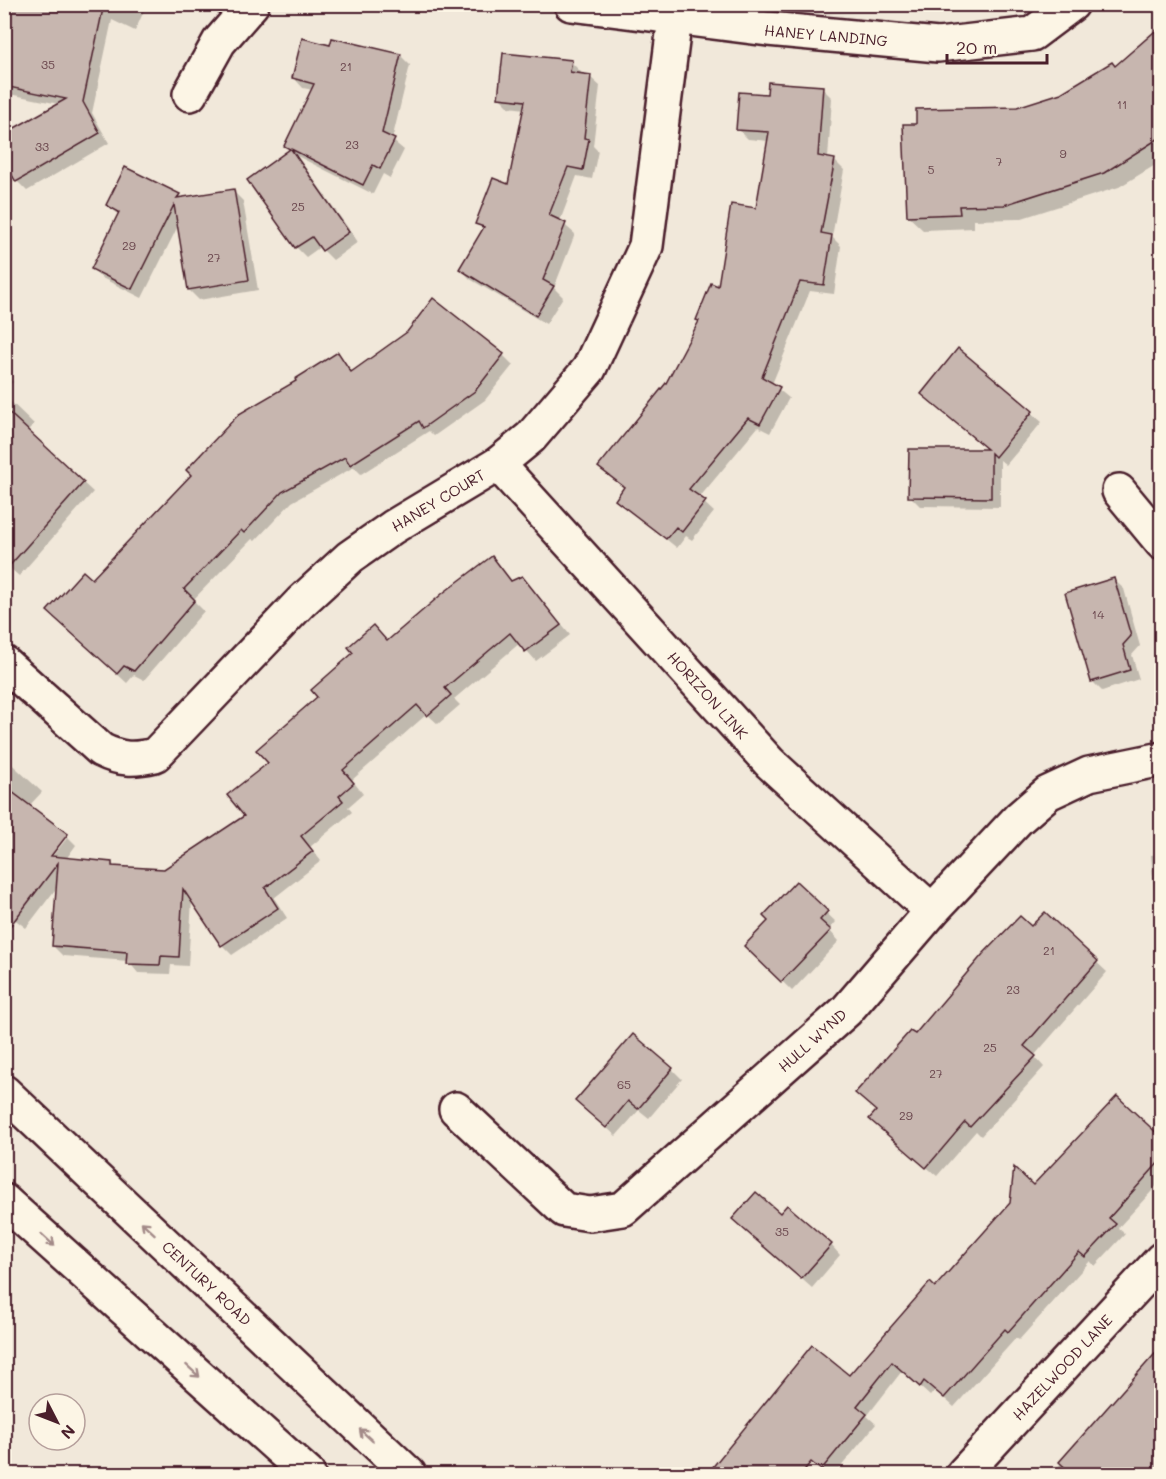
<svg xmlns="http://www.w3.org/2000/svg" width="1166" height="1479" font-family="Mali,sans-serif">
  <rect width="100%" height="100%" fill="#f1e8da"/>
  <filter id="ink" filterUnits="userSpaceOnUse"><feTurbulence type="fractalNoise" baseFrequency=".0167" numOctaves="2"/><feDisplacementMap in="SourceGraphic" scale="12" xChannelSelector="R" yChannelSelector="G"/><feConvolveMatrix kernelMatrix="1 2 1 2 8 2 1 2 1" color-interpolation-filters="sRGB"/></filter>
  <g filter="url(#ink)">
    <g fill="#0003">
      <path d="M25,4h122l-12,27 -23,-11 -20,93 17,30 -82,48 -10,-10 42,-77 -55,-11v-62z"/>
      <path d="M1162,28v133l-43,26 -100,32 -45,1v8l-51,2 -15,-14 9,-91 100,-17 45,-14 54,-26z"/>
      <path d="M331,47l69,8 10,10 -18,75 12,10 -14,28 -7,-4 -10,20 -76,-38 61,86 -25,18 -13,-13 -14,10 -10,-10 -5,-97 -5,-4 27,-56 -10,-2 -9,-10z"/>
      <path d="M571,62l10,10 -1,3 10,2 10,9 -7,60 5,5 -6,28 -15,-3 -17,45 15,13 -21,54 9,9 -17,27 -76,-45 -9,-10 23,-38 -7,-8 32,-37 16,-77 -16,-2 -10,-10z"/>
      <path d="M822,88l10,10 -4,61 6,1 10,10 -12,67 9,9 -7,48 -24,-3 -38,93 17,14 -19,35 -12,-6 -59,71 15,14 -22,28 -6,-4 -9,12 -60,-49 8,-10 -25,-22 67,-83 33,-62 -2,-2 21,-32 38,-78 12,-69 -21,-2 -10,-10 30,-33z"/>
      <path d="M233,191l10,10 15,89 -59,10 -10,-10 -10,-66 -37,74 -40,-20 -10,-9 27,-54 -11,-10 71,-10 4,4z"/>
      <path d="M958,351l84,71 -36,43 -6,-5v47l-80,-1 -10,-10 79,-45 -57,-48z"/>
      <path d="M338,354l15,18 150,-17 10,10 -28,35 -51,36 -5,-5 -68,43 -7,-7 -62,35 -37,39 -3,-2 -59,61 11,11 -60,69 -10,-5 -7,8 -68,-62 33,-39 206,-201z"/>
      <path d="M4,373l9,9 -9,9z"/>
      <path d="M4,395l30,29 -7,7 66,61 -74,84 -15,-13z"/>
      <path d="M491,558l22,24 9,-5 48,58 -34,26 -16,-18 -66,56 6,6 -22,19 -11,-10 -75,66 11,14 -15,13 4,5 -42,35 11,14 -47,37 13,20 -55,37 -10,-10 -30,-45 -4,66 -17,-1 -1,9 -32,-1 -10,-12 -65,-5 -10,-10 5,-60 -32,42 -22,-17v-154l38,35 -13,14 18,57 21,-26 8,8 -10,14 46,4 4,5 49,2 81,-53 24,-53 118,-121z"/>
      <path d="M1114,580l10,9 16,57 -8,9 7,24 -37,12 -10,-10z"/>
      <path d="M1162,854v63l-6,-5 -5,-57z"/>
      <path d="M796,884l40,38 -7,8 10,11 -47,50 -46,-45 24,-25z"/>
      <path d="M1045,914l62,58 -73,84 10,11 -63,69 -5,-5 -39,45 -56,-48 -4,-16 -20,-19z"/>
      <path d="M672,1069l10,10 -33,39 -10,-8 -23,26 -31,-28z"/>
      <path d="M1117,1098l45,41v41l-44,48 7,6 -30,32 -5,-5 -71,79 -3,-2 -62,69 -19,-17 -5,6 -28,-25 -35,45 9,8 -41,50h-8l-19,-15 -2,15h-86l2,-15 127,-82z"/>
      <path d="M780,1215l51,30 9,10 -28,33 -68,-60z"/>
      <path d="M1162,1349v125h-110l60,-71z"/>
    </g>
    <g fill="#c7b6af" stroke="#4a1f2b" stroke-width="1.5">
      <path d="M4,4h100l-21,98 17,31 -84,49 -12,-21v-27l62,-35 -62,-13z"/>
      <path d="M1161,26v111l-57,36 -100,32 -45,1 1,8 -53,2 -4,-92h13v-15l101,-2 44,-14 51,-31 3,4z"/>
      <path d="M302,38l28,7 2,-7 69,16 -19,79 13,6 -15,30 -7,-4 -10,20 -72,-36 58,83 -27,19 -10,-14 -17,11 -48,-68 43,-31 -6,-3 30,-62 -22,-6z"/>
      <path d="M503,53l69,7 -2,12 21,3 -7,63 5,1 -6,31 -15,-3 -19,48 17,8 -23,57 11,6 -18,30 -77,-47 25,-42 -9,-3 18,-46 15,6 17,-83 -27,-3z"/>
      <path d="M768,82l55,4 -5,70 17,3 -14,74 11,2 -8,50 -24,-3 -38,95 18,10 -20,37 -12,-6 -59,71 17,12 -24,31 -6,-5 -10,12 -51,-39 9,-13 -26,-20 68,-84 33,-62 -3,-1 15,-37 7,3 13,-82 25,4 13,-76 -33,-2 3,-38 28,2z"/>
      <path d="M125,167l55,27 -3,4 57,-9 15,91 -61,10 -14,-85 -42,84 -41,-20 28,-57 -13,-7z"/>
      <path d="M433,298l71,56 -29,37 -52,37 -4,-7 -69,44 -5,-8 -63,35 -38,41 -3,-3 -57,59 11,11 -61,71 -10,-5 -7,8 -70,-63 36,-40 9,8 99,-104 -5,-5 53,-56 57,-33 -1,-2 43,-27 13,20 56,-40z"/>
      <path d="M958,348l75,63 -38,46 -4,-4v45l-83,-1 1,-48h78l-66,-55z"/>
      <path d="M4,408l80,74 -80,90z"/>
      <path d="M492,556l19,25 11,-5 39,49 -36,27 -15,-19 -65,55 6,7 -24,21 -10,-11 -74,65 11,13 -15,13 4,5 -42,35 12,15 -48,37 13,20 -57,38 -38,-57 -4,68 -18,-1 -1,9 -34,-1 1,-12 -75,-6 6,-83 -54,71v-148l64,48 -17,22 61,6v4l52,3 80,-53 -17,-21 41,-32 -12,-13 61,-53 -6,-7 42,-37 -5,-6 25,-22 14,16 56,-48z"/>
      <path d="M1114,578l17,58 -8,9 7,25 -39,12 -26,-89z"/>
      <path d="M796,881l32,30 -8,9 11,10 -50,52 -37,-36 24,-25 -5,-5z"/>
      <path d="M1045,912l53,49 -74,85 12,10 -66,71 -5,-5 -39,46 -57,-49 7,-8 -21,-18 55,-62 5,3 68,-80 37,-38 11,10z"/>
      <path d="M633,1034l40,34 -35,41 -10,-8 -22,27 -31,-27z"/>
      <path d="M1117,1096l44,41v23l-52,58 7,6 -31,33 -6,-5 -71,80 -3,-3 -61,69 -20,-17 -4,6 -28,-25 -35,44 10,8 -46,56 -10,-8 -10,12h-94l105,-129 37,30 81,-93 5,5 75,-84 4,-36 19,18z"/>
      <path d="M756,1192l24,21 7,-8 45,39 -31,35 -69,-60z"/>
      <path d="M1161,1347v127h-89l-13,-12z"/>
    </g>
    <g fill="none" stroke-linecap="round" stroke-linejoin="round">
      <defs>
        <g id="minor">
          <path d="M571,4l197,25 170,16 94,-11 40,-30"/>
          <path d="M190,94l29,-52 33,-38"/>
          <path d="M498,464l272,299 162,148"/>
          <path d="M1119,491l43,52"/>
          <path d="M4,663l97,87c20,10 33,10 54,5l146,-153 49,-45 43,-30 105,-63 33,-27 58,-68 57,-123 29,-228"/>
          <path d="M456,1109l108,101 26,4 33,-5 223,-198 86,-100 87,-93 29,-25 41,-19 73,-15"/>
          <path d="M963,1474l199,-215"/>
        </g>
        <g id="secondary">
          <path d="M4,1092l405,382"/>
          <path d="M4,1201l304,273"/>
        </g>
      </defs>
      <use href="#minor" stroke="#4a1f2b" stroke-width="38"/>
      <use href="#secondary" stroke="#4a1f2b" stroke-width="38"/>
      <use href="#minor" stroke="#fcf5e5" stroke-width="33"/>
      <use href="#secondary" stroke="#fcf5e5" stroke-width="33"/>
    </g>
    <defs><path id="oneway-shaft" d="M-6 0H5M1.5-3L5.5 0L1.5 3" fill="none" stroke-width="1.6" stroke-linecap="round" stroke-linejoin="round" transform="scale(1.5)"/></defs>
    <g stroke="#a38a88">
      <use href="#oneway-shaft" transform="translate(148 1228) rotate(-137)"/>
      <use href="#oneway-shaft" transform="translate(48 1240) rotate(42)"/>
      <use href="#oneway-shaft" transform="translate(193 1371) rotate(42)"/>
      <use href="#oneway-shaft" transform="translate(366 1435) rotate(-137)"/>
    </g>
  </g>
  <g text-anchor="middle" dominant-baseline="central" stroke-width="4.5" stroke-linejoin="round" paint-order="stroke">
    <g font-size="12" fill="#69454c">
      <text x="48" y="64">35</text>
      <text x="346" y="66">21</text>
      <text x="1122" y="104">11</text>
      <text x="352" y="144">23</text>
      <text x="42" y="146">33</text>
      <text x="1063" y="153">9</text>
      <text x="999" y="161">7</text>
      <text x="931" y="169">5</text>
      <text x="298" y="206">25</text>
      <text x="129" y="245">29</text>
      <text x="214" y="257">27</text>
      <text x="1098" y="614">14</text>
      <text x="1049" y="950">21</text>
      <text x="1013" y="989">23</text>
      <text x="990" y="1047">25</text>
      <text x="936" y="1073">27</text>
      <text x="624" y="1084">65</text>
      <text x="906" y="1115">29</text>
      <text x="782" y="1231">35</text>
    </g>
    <g font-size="15" fill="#4a1f2b" stroke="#fcf5e5">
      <text transform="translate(826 35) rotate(5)">HANEY LANDING</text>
      <text transform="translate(438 500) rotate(-31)">HANEY COURT</text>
      <text transform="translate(708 695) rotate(48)">HORIZON LINK</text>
      <text transform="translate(812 1040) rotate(-42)">HULL WYND</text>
      <text transform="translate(207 1283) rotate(43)">CENTURY ROAD</text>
      <text transform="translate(1062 1367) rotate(-47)">HAZELWOOD LANE</text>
    </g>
  </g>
  <rect width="1166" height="1479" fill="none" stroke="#fcf5e5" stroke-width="24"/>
  <rect x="12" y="12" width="1142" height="1455" fill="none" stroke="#4a1f2b" stroke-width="2" filter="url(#ink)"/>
  <g transform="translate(57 1422) rotate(132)"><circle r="28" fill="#fcf5e5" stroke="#b59f9b" stroke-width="1.5"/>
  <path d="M0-4.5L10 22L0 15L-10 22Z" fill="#4a1f2b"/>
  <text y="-9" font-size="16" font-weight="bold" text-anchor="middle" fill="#4a1f2b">N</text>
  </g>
  <path d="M947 54v9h100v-9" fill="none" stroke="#4a1f2b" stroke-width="3"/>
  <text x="956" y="54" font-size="18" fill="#4a1f2b" stroke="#fcf5e5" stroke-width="4.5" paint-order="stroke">20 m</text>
</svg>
